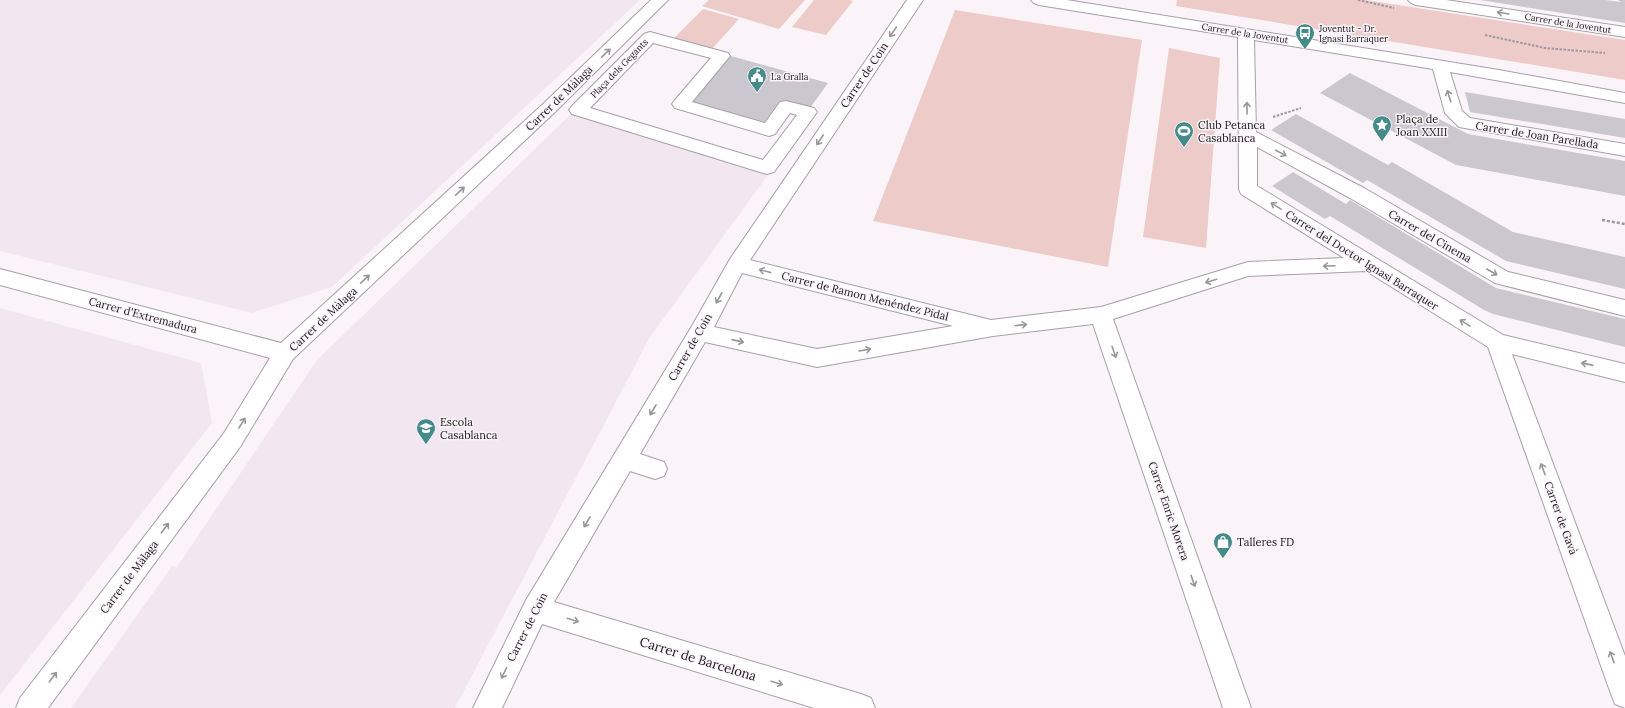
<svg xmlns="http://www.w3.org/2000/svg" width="1625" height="708" font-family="Lora,serif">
  <rect width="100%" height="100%" fill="#faf4f9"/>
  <g fill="#f2e7f1">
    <path d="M0,0h640l-308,287 -80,26 -252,-62z"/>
    <path d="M575,110l196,61 -121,166 -195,371h-384l101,-142 5,1 139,-206z"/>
    <path d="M0,308l201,55 11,60 -212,272z"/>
  </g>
  <g fill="#edcbc9">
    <path d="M709,0h96l-26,29 -77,-23z"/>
    <path d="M814,0h36l3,1 -27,34 -34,-8z"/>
    <path d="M1177,0h189l259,40v40l-449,-74z"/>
    <path d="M703,9l36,10 -29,32 -38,-11z"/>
    <path d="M955,10l187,30 -34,227 -235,-46z"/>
    <path d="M1169,48l51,10 -14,190 -63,-11z"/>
  </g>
  <g fill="#cac8ce">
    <path d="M1480,0h125l16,2 -3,-2h7v23z"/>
    <path d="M724,54l104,29 -20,28 -23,-7 -18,22 -82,-23z"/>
    <path d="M1350,73l118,61 157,27v35l-169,-31 -136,-72z"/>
    <path d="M1465,92l160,27v19l-155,-26z"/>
    <path d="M1296,114l92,51 4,-3 121,70 112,25v32l-119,-28 -139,-81 -4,3 -92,-53z"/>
    <path d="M1293,172l53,32 4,-4 146,88 129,31v28l-132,-33 -9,-4 -154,-94 -5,3 -53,-33z"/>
  </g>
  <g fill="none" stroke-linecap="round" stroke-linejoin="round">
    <defs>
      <path id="pedestrian" d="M650,32l78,21 2,3 -38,46 73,21 15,-21 6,-1 28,7 3,4 -43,60 -7,2 -7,-2 -188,-58 -3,-4 3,-4 72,-72zM653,43l58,15 -36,42 -3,4 3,4 94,28 6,-2 15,-21 7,2 -34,45 -173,-52z"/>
      <g id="minor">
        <path d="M651,0h17l-114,113 -261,246 -53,88 -192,261h-32l4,-10 204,-265 46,-75 -270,-73v-16l281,74 261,-238z"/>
        <path d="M907,0h16l-173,260 241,60 110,-13 147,-45 96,-4 -103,-64 -2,-5 -1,-152 -199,-32 -5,-2 -3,-3h36l432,70 126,23v10l-175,-31 12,39 8,7 155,26v12l-166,-29 -14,-14 -12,-44 -179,-29 2,92 108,56 144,84 117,28v16l-130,-33 -145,-85 -93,-51v39l246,149 122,29v18l-113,-28 113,302v52l-10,-4 -4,-10 -123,-347 -122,-76 -118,5 -135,43 138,389h-28l-130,-384 -100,12 -176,31 -112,-25 -65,112 24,8 3,7 -3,7 -9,3 -25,-8 -76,131 307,92 10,4 4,10h-61l-272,-84 -40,84h-29l53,-108 166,-274 38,-67zM742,273l211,53 -136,23 -103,-22z"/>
        <path d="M1408,0h38l179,27v10l-209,-32 -5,-2z"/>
      </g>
    </defs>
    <use href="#pedestrian" stroke="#a5a0a5" stroke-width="2"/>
    <use href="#minor" stroke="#a5a0a5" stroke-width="2"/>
    <g stroke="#9c989b" stroke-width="2" stroke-dasharray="2.5 1.5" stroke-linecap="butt">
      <path d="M1358,0l36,8"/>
      <path d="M1485,35l60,13 60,5"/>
      <path d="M1273,117l28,-9"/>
    </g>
    <path stroke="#9c989b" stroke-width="2.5" stroke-dasharray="3 2" stroke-linecap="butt" d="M1602,220l23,4"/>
    <use href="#pedestrian" fill="#fff" fill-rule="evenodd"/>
    <use href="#minor" fill="#fff" fill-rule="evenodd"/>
  </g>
  <defs><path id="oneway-shaft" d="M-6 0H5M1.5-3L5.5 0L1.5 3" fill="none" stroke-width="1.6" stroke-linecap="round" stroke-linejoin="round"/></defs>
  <g stroke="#989798">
    <use href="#oneway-shaft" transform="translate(1503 13) rotate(-171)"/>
    <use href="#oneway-shaft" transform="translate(893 32) rotate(124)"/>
    <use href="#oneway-shaft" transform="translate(606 53) rotate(-44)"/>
    <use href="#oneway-shaft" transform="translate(1449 96) rotate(-107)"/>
    <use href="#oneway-shaft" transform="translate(1247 108) rotate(-91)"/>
    <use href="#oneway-shaft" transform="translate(820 140) rotate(124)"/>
    <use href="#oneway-shaft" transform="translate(1281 153) rotate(28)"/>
    <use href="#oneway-shaft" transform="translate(460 191) rotate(-43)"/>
    <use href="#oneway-shaft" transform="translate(1276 206) rotate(-148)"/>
    <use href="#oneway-shaft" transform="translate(1329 266) rotate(178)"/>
    <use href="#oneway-shaft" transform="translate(765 271) rotate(-166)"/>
    <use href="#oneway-shaft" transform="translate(1492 272) rotate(30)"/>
    <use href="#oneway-shaft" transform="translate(365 279) rotate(-43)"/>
    <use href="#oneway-shaft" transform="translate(1211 281) rotate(163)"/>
    <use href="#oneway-shaft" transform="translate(719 298) rotate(119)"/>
    <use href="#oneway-shaft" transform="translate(1465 323) rotate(-149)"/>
    <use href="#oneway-shaft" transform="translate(1021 325) rotate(-7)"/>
    <use href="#oneway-shaft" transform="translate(738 341) rotate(13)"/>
    <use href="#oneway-shaft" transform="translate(865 350) rotate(-10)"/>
    <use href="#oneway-shaft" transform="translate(1114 352) rotate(71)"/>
    <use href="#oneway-shaft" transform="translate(1587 364) rotate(-167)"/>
    <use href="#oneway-shaft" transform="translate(653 410) rotate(121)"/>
    <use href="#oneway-shaft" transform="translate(242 423) rotate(-58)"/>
    <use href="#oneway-shaft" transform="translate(1543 469) rotate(-110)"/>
    <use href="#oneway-shaft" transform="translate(587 522) rotate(121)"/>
    <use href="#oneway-shaft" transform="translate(165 528) rotate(-53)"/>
    <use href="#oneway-shaft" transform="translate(1193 581) rotate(71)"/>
    <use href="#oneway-shaft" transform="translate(573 620) rotate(17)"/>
    <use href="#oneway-shaft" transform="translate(1612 657) rotate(-110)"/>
    <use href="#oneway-shaft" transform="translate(504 673) rotate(116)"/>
    <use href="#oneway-shaft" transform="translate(53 677) rotate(-53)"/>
    <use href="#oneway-shaft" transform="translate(777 683) rotate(17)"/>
  </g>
  <defs>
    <symbol id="bus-pin" viewBox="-11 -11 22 30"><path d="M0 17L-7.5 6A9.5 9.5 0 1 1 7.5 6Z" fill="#448b8a" stroke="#faf4f9"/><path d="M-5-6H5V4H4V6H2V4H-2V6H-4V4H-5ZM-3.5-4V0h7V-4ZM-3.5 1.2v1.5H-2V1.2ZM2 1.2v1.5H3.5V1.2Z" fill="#fff"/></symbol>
    <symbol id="civic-pin" viewBox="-11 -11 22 30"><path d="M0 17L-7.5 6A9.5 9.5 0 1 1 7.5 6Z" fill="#448b8a" stroke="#faf4f9"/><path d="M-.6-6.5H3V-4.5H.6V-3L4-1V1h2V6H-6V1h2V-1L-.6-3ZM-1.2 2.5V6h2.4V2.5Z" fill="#fff"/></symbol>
    <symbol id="sight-pin" viewBox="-11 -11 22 30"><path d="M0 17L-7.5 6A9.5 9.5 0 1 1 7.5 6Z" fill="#448b8a" stroke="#faf4f9"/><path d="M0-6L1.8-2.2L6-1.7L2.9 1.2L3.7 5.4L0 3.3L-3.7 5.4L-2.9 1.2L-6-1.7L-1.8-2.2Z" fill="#fff"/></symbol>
    <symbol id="stadium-pin" viewBox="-11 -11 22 30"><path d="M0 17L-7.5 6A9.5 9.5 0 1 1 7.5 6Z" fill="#448b8a" stroke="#faf4f9"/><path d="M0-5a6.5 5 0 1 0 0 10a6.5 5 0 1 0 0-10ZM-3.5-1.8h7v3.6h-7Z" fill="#fff"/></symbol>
    <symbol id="school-pin" viewBox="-11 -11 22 30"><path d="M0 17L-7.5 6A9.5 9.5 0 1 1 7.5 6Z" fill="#448b8a" stroke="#faf4f9"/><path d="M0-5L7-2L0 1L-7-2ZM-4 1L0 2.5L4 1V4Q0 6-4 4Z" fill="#fff"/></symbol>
    <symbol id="shop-pin" viewBox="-11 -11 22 30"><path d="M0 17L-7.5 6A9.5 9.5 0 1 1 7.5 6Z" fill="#448b8a" stroke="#faf4f9"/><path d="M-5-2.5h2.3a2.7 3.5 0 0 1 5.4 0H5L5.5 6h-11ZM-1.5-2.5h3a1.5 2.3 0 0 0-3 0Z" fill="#fff"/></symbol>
  </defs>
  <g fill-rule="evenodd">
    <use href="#bus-pin" x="1294" y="22" width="22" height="30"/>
    <use href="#civic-pin" x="746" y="65" width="22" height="30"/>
    <use href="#sight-pin" x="1371" y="114" width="22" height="30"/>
    <use href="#stadium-pin" x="1173" y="120" width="22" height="30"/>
    <use href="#school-pin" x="415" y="417" width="22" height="30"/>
    <use href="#shop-pin" x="1212" y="531" width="22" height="30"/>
  </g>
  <g text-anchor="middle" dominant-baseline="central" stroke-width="3" stroke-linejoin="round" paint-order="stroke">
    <g font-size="9" fill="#1a1819" stroke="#faf4f9">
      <text transform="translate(1568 23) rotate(9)">Carrer de la Joventut</text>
      <text transform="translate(1245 33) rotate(9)">Carrer de la Joventut</text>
      <text transform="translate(619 68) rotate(-46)">Plaça dels Gegants</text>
    </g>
    <g font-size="9" fill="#1a1819" stroke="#faf4f9" text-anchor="start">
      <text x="1319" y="28">Joventut - Dr.<tspan x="1319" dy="10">Ignasi Barraquer</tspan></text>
      <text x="771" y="76">La Gralla</text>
    </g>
    <g font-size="11" fill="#1a1819" stroke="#faf4f9">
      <text transform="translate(864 75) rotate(-56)">Carrer de Coin</text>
      <text transform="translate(559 98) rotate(-44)">Carrer de Màlaga</text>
      <text transform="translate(1537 135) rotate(9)">Carrer de Joan Parellada</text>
      <text transform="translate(1430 236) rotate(30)">Carrer del Cinema</text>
      <text transform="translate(1362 260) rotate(32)">Carrer del Doctor Ignasi Barraquer</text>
      <text transform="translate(865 296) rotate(14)">Carrer de Ramon Menéndez Pidal</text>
      <text transform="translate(143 315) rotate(15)">Carrer d'Extremadura</text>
      <text transform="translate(323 319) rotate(-43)">Carrer de Màlaga</text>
      <text transform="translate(690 347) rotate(-60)">Carrer de Coin</text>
      <text transform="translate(1169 511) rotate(71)">Carrer Enric Morera</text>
      <text transform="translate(1561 518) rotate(70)">Carrer de Gavà</text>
      <text transform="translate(129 577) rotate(-53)">Carrer de Màlaga</text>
      <text transform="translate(527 627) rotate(-63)">Carrer de Coin</text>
    </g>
    <g font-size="11" fill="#1a1819" stroke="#faf4f9" text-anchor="start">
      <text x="1396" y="119">Plaça de<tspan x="1396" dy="13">Joan XXIII</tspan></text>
      <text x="1198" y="125">Club Petanca<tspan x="1198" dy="13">Casablanca</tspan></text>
      <text x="440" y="422">Escola<tspan x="440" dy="13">Casablanca</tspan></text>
      <text x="1237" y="542">Talleres FD</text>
    </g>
    <g font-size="13" fill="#1a1819" stroke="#faf4f9">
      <text transform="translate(698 659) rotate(17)">Carrer de Barcelona</text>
    </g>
  </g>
</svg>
